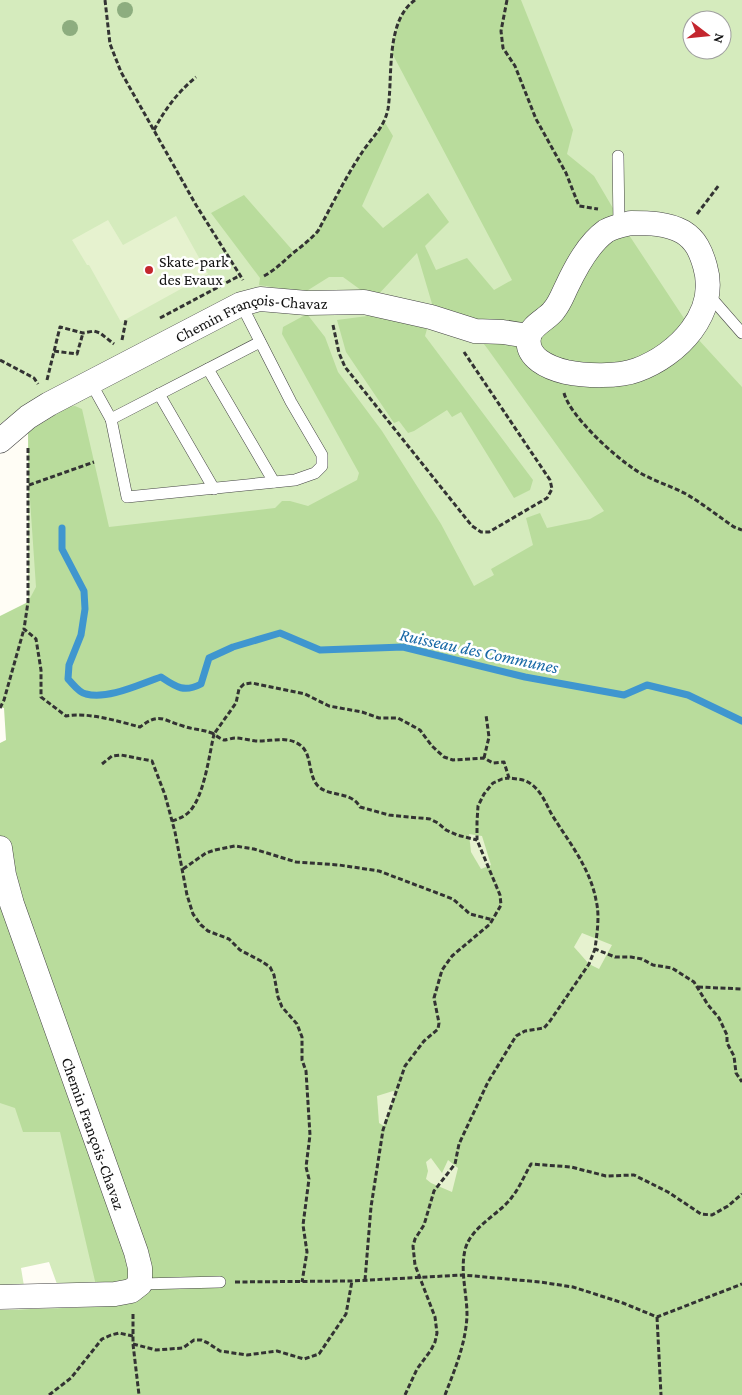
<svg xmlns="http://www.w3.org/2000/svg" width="742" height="1395" font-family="'Crimson Pro',serif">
  <rect width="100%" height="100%" fill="#fffdf5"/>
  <g fill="#d5ebbd" fill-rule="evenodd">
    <path d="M0,0h742v721l-714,-119v-170l-4,-25 -24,17zM692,20h30v30h-30z"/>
    <path d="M39,1017l76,265 -58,2 -8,-22 -28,6 3,18 -24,2v-258z"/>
  </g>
  <g fill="#b9dc9c">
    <path d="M415,0h106l52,130 -6,24 27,22 33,56 70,106 45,49v1008h-742v-85l94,-3 1,-26 -35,-149h-37l-8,-24 -15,-5v-360l6,-3 -2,-32 -4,-1v-91l28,-14 8,-15 -7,-102 -1,-53 40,-25 7,-1 7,3 27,118 166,-19 7,-7h8l18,5 49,-26 2,-7 -77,-139 1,-7 24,-13 18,23 13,35 44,59 59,93 33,62 20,-11 -3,-6 42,-24 -7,-27 14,-5 7,15 43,-9 14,-8 -117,-163 -25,-32 -29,-9 -16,-54 -41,44 -11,-4 -22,-16h-14l-24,15 -46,-7 1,-7 -49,-65 33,-18 50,57 24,-21 45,-80 15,-18 6,-12 9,15 -31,70 21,22 45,-35 21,29 -24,24 11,24 31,-12 27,32 18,-10 -120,-227c3,-19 6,-41 23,-53z"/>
    <path d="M375,315l52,14 -2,7 108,144 -3,10 -16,8 -53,-86 -9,5 -5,-7 -33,21 -6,2 -9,-12 -5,2 -48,-71 -9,-32z"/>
  </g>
  <g fill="#e6f2cf">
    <path d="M176,216l32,58 -87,48 -32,-57h-2l-15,-25 36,-20 15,25z"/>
    <path d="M469,834l13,2 9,29 -10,4 -10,-17z"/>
    <path d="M582,933l30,12 -13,24 -10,-5 -15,-17z"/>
    <path d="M393,1091l3,2 -12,33 -5,-3 -2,-27z"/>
    <path d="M431,1158l11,15 6,-13 10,8 -6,24 -21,-9 -5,-4 2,-8 -2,-9z"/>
  </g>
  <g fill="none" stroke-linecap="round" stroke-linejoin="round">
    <path stroke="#3f96cf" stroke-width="7" d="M62,528v21l22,42 1,18 -4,26 -12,30 -1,14c5,5 11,14 18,15 22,6 54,-10 75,-17 15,10 23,16 40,7l8,-26 24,-11 47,-14 40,17 83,-3 122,30 99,18 23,-10 41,10 54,26"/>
    <defs>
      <g id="lane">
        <path d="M618,156l1,70"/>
        <path d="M707,293l35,40"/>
        <path d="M208,369l66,113"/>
        <path d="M91,383l20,36 16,78 168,-17 20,-7 7,-7v-11l-31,-53 -50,-98"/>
        <path d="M159,394l55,95"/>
        <path d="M111,419l149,-77"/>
        <path d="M140,1284l80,-2"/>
      </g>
      <g id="street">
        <path d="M631,223c17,0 36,0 52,9 13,8 18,20 22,34 14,47 -27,89 -68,104 -18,7 -52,6 -71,2 -17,-4 -41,-14 -37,-35 2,-12 19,-18 25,-27 6,-7 9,-16 13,-24 9,-19 21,-42 39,-55 7,-4 17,-6 25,-8z"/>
        <path id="s1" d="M0,441l28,-24 21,-13 192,-100 19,-5 47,4 57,-1 67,15 44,14 28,1 26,4"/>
        <path id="s2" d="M0,848l4,27 8,29 124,348 4,16v16l-9,7 -16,3 -115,3"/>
      </g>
    </defs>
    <use href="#lane" stroke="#444" stroke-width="12"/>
    <use href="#street" stroke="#444" stroke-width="25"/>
    <g stroke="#333" stroke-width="3" stroke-dasharray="5 2.5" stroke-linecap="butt">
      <path d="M105,0l5,44 11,28 75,133 47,75"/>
      <path d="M507,0l-6,31 2,17 12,18 21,53 30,54 13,33 19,3"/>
      <path d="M154,130c11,-21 23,-37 42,-53"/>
      <path d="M697,214l22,-29"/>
      <path d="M264,276c11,-6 19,-14 29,-23 9,-7 17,-13 25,-22 14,-26 28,-55 45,-80 10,-15 21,-23 25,-42 5,-32 -3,-88 27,-109"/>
      <path d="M160,318l79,-42"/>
      <path d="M333,325l6,28 6,14 127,159 9,6h8l58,-34 5,-9 -2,-9 -86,-128"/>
      <path d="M122,340l4,-20"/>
      <path d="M54,351l23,3 6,-21"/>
      <path d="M0,360l34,18 4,6"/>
      <path d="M47,380l13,-53 23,6 11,-2 6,2 14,11"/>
      <path d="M564,393c6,23 49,62 70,76 16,11 35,16 52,25 17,10 32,22 48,33l8,3"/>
      <path d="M28,448v154l-4,27 12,10 5,31v27l25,19c23,-4 51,5 74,11 20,-15 22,-7 43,-1 11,4 20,3 31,8l22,-31 3,-14 5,-5 8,-1 53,11 24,12 33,6 17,6h19l22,12 12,16 12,11 9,3 31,-2 9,5 11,-1 5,16c8,1 16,1 22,6 11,8 15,20 21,31 17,27 38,53 44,85 4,16 1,33 -1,49l20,8h16l11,2 11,6 19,3 22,14 14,23 11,13 8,17v8l7,13 2,17 6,9"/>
      <path d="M29,485l65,-23"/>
      <path d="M0,708l4,-8 20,-71"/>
      <path d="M484,758l5,-21 -3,-22"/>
      <path d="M102,764l10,-8 9,-1 31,6 13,34 10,37 12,63 6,19 8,11 7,6 21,8 11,11 21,11 9,6 4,8 4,22 4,10 15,17 5,13v23l4,11 4,64 -4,32 3,12 -6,46 4,27 -5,30"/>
      <path d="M172,821c6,-2 12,-4 17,-9 15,-15 20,-56 25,-78 2,2 7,5 10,6 3,0 8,-2 11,-2 8,0 16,3 24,3 14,0 29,-5 41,4 13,9 7,31 19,42 12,10 32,4 41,20l29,8 41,4 8,4 8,7 11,5 20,5"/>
      <path d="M183,869l23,-16 9,-3 20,-4 19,3 42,13 43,3 40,6 74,28 17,15 23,6"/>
      <path d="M698,987l44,2"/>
      <path d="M365,1280l6,-73 12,-77 22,-64 19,-25 14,-12 1,-6 -5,-25 8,-28 10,-14 38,-32 11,-19 -1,-10 -23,-55v-18l1,-16 6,-12 9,-11 9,-4 7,-1"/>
      <path d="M235,1282l117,-1 111,-6 77,7 33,5 50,16 34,14 85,-33"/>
      <path d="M133,1314v30l6,51"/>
      <path d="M657,1317l4,78"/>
      <path d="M133,1344l23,6 27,-2 11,-8h7l7,3 12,8 27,4 30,-4 27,8 15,-5 27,-40 6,-33"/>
      <path d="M49,1395l22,-17 31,-39 9,-4 8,-2 14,3"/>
      <path d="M405,1395l12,-26 14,-19 4,-8 2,-9 -2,-16 -20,-52 -2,-19 2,-7 9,-14 10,-34 21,-27 4,-20 29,-62 28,-46 9,-5 19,-3 6,-7 39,-57 6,-15"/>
      <path d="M445,1395c10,-26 21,-52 22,-80 0,-22 -7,-43 -2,-65 6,-24 34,-35 47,-53 8,-10 13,-23 19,-33l40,3 35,9 28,-1 34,17 33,22 11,1 16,-9 14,-12"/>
    </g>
    <use href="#lane" stroke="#fff" stroke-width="11"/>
    <use href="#street" stroke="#fff" stroke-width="24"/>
  </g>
  <g fill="#8dad7f">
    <circle cx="125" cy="10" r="8"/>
    <circle cx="70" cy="28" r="8"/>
  </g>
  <circle fill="#c4262e" stroke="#fff" stroke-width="2" cx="149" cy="270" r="5"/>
  <g text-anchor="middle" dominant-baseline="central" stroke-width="5" stroke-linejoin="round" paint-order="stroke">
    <g font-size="16" fill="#111" stroke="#fff" text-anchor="start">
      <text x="159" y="261">Skate-park<tspan x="159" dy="18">des Evaux</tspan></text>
    </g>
    <g font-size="16" fill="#111" stroke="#fff">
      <text stroke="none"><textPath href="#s1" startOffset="285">Chemin François-Chavaz</textPath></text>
      <text stroke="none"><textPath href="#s2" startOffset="301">Chemin François-Chavaz</textPath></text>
    </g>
    <g font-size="18" font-style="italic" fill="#1768a6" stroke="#fff">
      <text transform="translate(479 651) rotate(12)">Ruisseau des Communes</text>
    </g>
  </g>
  <g transform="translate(707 35) rotate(106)"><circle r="24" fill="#ffffff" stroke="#a0a0a0"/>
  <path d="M0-4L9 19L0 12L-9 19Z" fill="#c4262e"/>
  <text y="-8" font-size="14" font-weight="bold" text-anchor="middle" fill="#111111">N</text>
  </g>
</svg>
